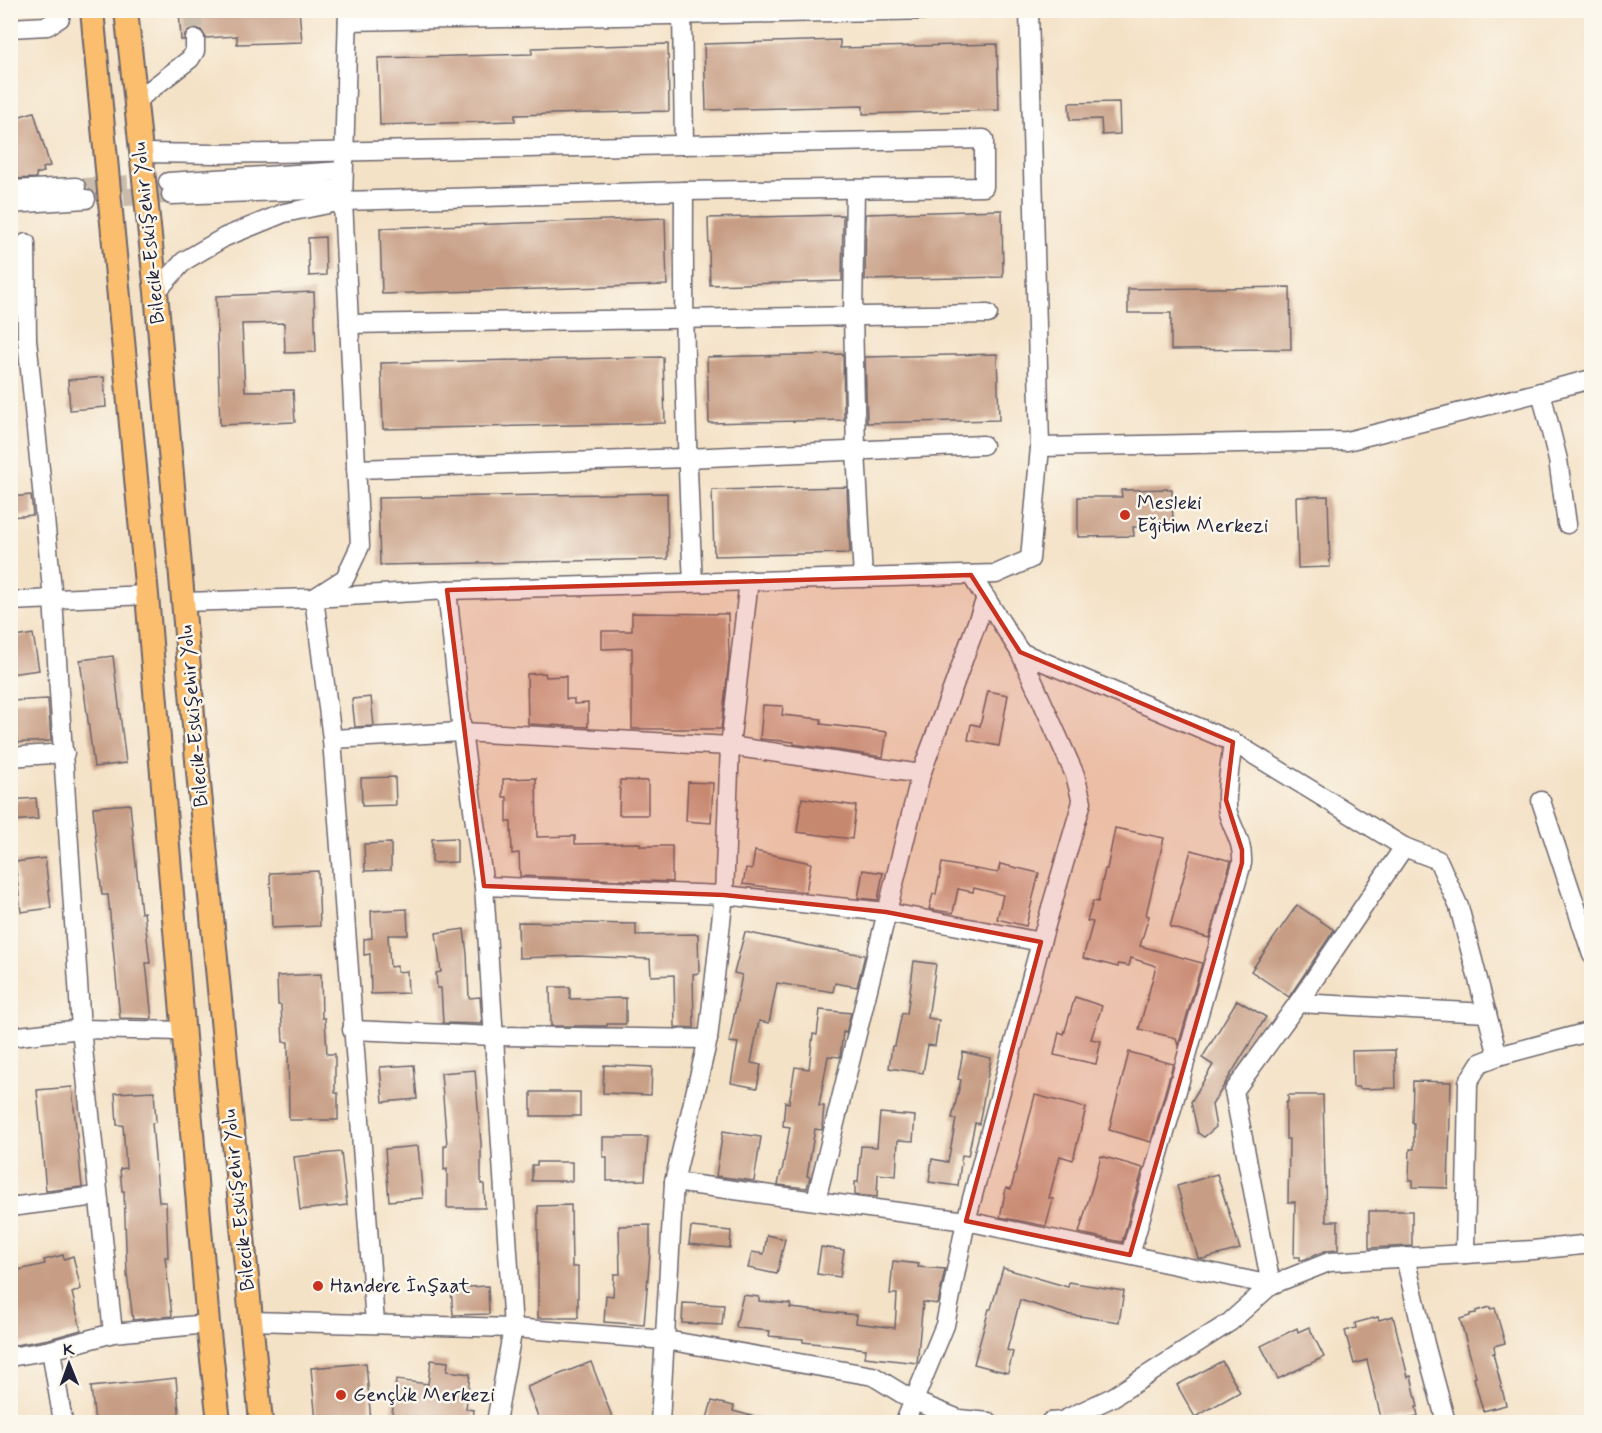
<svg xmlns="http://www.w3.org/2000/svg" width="1602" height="1433" font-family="Mynerve,sans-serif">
  <rect width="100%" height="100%" fill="#fbf7ec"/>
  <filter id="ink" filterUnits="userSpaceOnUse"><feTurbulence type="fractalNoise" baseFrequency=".0167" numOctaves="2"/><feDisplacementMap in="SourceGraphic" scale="12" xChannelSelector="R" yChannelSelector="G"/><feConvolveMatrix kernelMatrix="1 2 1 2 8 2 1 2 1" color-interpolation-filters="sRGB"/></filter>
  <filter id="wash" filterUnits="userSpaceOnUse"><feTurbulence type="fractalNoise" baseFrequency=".008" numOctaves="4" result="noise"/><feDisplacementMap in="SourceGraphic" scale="24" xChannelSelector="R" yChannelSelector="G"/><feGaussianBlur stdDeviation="1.35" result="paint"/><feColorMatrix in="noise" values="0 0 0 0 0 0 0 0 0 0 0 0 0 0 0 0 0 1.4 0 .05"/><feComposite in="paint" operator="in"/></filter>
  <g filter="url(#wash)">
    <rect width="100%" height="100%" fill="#f4e2c7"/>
    <g id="blocks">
      <g fill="#c79e85">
        <path d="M179,10h38v3l26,-3h56l3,32 -65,2v-8l-31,2 -5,-8 -5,-2 -7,2 -4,4 -1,6h-3z"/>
        <path d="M840,40v8l157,-4 2,66 -136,4v-8l-157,4 -2,-66z"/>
        <path d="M668,44l1,67 -154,4v6l-135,4 -2,-67 154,-4v-6z"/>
        <path d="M1119,102l1,32 -18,1 -1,-16 -31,1 -1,-17z"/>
        <path d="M34,112l16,54 -7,2 1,4 -8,2v4l-26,1v-60z"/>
        <path d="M1002,210l1,67 -138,3 1,-66z"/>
        <path d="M843,215l-1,66 -132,4 -2,-67z"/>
        <path d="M665,218l2,67 -285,9 -2,-66z"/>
        <path d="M325,237l1,38 -17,1 -1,-38z"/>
        <path d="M1290,287l1,62 -120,1v-37h-43v-24z"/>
        <path d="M314,292l2,60 -31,1 -1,-30 -42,1 3,67 48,-1 2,32 -75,3 -4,-129z"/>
        <path d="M843,354l1,66 -135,3 -2,-66z"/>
        <path d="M997,354l2,66 -132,3 -2,-66z"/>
        <path d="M663,357l2,66 -282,6 -2,-66z"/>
        <path d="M104,377l2,30 -36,3 -2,-30z"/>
        <path d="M847,487l3,66 -136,3 -2,-66z"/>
        <path d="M1172,489l1,37 -40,1 1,9 -56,1v-40h44l-1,-7z"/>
        <path d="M667,493l1,66 -288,6 -2,-67z"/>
        <path d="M31,495l2,20 -23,2v-20z"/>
        <path d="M1328,496l2,71 -32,1 -2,-71z"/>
        <path d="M632,613l96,1 1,46 -8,69h-89v-81l-30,1v-18h30z"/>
        <path d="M33,634l6,36 -29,4v-36z"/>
        <path d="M113,656l13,107 -32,4 -14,-107z"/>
        <path d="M545,673l1,4 20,-1v23h8v5l14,-1v24l-60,-3 -1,-50z"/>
        <path d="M988,691l20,4 -9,51 -31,-6 3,-16 9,2z"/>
        <path d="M371,697l3,29 -19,1 -3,-28z"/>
        <path d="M48,699l3,42 -41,2v-42z"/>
        <path d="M763,705l20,1 -1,9 39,4v5l66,8 -4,25 -89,-13v-2l-34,-3z"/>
        <path d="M395,777l1,28 -34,1 -1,-28z"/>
        <path d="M536,778l1,59 38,-1v8l65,-1v3h32v36l-152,-6 -1,-23 -7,1 -1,-32h-4v-25h-4v-18z"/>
        <path d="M620,780l28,1v34h-29z"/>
        <path d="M688,782l25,1 -2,40 -25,-2z"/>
        <path d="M36,798l2,21 -28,2v-21z"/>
        <path d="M802,798l54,8 -4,33 -55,-7z"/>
        <path d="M130,804l11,109 3,-1 6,51h-4l6,56 -32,-1 -12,-123h-6l-7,-64 -2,-24z"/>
        <path d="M1115,828l49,10 -18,77 3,1 -9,30 62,17 -24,83 -2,-8 -37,-9 17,-63 -25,-8 -2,8 -11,-2v3l-35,-9 10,-36 -6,-1 6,-20 5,1 7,-33h2z"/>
        <path d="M457,838v24l-25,1v-24z"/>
        <path d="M391,843v27l-26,1 -1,-27z"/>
        <path d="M1191,850l40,11 -22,77 -39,-11z"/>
        <path d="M755,851l56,12 -5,29 -63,-8 3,-16 6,1z"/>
        <path d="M45,858l6,50 -30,4 -6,-50z"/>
        <path d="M942,863l56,10 2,-9 39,9 -13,53 -29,-7 6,-24 -29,-7 -1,4 -15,-3 -5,24 -24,-4 4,-15h3z"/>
        <path d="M863,870l20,3 -5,27 -20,-2z"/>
        <path d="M318,871l2,55 -48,2 -2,-55z"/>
        <path d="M1297,905l37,25 -45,67 -38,-26z"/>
        <path d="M407,909l1,26h-20l2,32 7,-1v6l10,-1 1,22 -37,1 -1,-40 -6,1v-16l8,-1 -1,-27z"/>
        <path d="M518,922l118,2v11l62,-1 1,39 -6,1 1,54 -19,-1 -1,-52 -23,1 -1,-17 -72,-3 -59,2z"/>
        <path d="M464,929l3,25 2,44 11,-1 2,27 -39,-1 -2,-35h-4l-1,-15 5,-1 -5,-39z"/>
        <path d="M745,932l71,15 49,8 -8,32 -22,-4 -2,9 -56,-9 -8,40 -10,-2 -8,42 10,2 -4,23 -26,-5 7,-40 -9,-1 13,-67 -8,-2z"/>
        <path d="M914,961l22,3 -8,54 11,2 -4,26 -7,-1 -5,28 -34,-5 3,-22h3l7,-33 5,1z"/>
        <path d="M321,974l1,44h3l2,36h8v39h3v27h-49l-1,-78h-5l-2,-37h-3l-1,-29z"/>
        <path d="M550,987h20v12l56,-1v26h-19v2h-56z"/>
        <path d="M1075,997l27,9 -11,33 10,2 -5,23 -42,-9 5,-23 5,2z"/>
        <path d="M1237,1000l29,17 -54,88 4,22 -12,10 -6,-4 -7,-31 22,-37 -11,-7z"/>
        <path d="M820,1010l31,3 -5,20 -3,-1 -3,25 -12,-1 -9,50h5l-2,22v2l-7,-1 -8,47 3,1 -3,11 -29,-3 3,-14h1l8,-44 -7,-1 2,-24 4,1 6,-36 14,2 4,-35 4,1z"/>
        <path d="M1395,1050l1,38 -37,1v-2h-6l-1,-36z"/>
        <path d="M963,1052l28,6 -12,66 -4,-1 -7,33 -6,-1 -4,31 -29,-4 3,-23 16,3 8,-43 -4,-1 9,-38 -3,-1z"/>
        <path d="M1129,1052l44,12 -22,78 -42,-12z"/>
        <path d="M414,1065l3,34 -34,3 -3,-35z"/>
        <path d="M604,1065l48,2 -1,28 -48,-2z"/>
        <path d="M475,1070l6,74v40h3l1,24h-38v-39l-3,1v-24l3,-1 -6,-72z"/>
        <path d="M1413,1081l38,1 -3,106 -35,-1v-7h-4l1,-31h4v-26h-2z"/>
        <path d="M72,1087l10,100 -36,4 -9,-101z"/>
        <path d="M154,1091l2,31 -4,1 7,79h7l2,55h-3l7,59 -39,4 -6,-46 -3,-83h-2l-2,-22 6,-1 -3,-43h-6l-2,-32z"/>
        <rect x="531" y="1092" width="49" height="24"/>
        <path d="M1035,1095l51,13 -13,52 -13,-4 -11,42 4,1 -7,27 -46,-9 6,-29 5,1z"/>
        <path d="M1288,1095h35l3,126h12v29l-13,1 -22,9h-3v-3h-6l1,-55h-7l1,-63h-3v-37h2z"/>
        <path d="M880,1113l35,3 -2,25 -15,-1 -2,36 -18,-2 -1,23 -22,-2v-13h3l3,-36 16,1z"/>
        <path d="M723,1131l38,6 -7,44 -38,-5z"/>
        <path d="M603,1137h45l-3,43 -38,1v-24h-4z"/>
        <path d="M418,1146l5,52 -34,3 -4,-52z"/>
        <path d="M341,1152l6,53 -47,5 -6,-53z"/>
        <path d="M1101,1156l42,12 -21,74 -43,-9z"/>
        <path d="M537,1162h35v19h-40v-16h5z"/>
        <path d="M1217,1174l23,75 -37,10 -5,-1 -21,-72z"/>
        <path d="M571,1205l1,62h6v51h-40v-112z"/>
        <path d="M1369,1211h43v35l-43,2z"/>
        <path d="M650,1225v28l-6,72 -40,-3 2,-27 7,1 1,-22h6l-1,-48z"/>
        <path d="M691,1227l40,4 -1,17 -41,-4z"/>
        <path d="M767,1235l18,4 -8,35 -29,-6 4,-16 12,2z"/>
        <path d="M821,1247l23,3 -4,27 -23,-3z"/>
        <path d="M63,1255l1,4 9,-3 8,33 -9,4 9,37 -32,9 -39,7v-74l35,-8 -1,-4z"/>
        <path d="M893,1261l26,3 -1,3 27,2 -7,35 -15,-2 -6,61 -52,-6 1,-8 -63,-7v-3l-34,-3 1,-5 -33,-3 -1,-3 7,-30 16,2v4l32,3 -1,4 67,7 -1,8 39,5 2,-34h-7z"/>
        <path d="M1003,1268l65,19 1,-5 55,9 -5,31 -54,-8 -45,-14 -13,50 6,2 -5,21 -34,-9 15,-55h2z"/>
        <path d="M488,1286l1,28 -36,1 -2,-27z"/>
        <path d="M683,1303l41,2 -2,20 -40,-2z"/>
        <path d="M1490,1307v2l5,-1 10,35 -11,3 1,7h-2l13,52 -23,6 -9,-33 2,-1 -16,-58 10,-3v-2l6,-1v-2z"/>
        <path d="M1393,1316l15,61 3,-1 7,31h-2l2,9 -36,6 -15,-62 -13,4 -9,-33 11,-3 -1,-5 23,-6 1,3z"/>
        <path d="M1309,1327l15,30 -46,22 -17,-33 36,-18 1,4z"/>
        <path d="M431,1360l17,2 -1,9 23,3 -4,35 8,1 -1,12h-52v-4l-29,-3 4,-35 32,4z"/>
        <path d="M1222,1361l18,31 -45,25 -18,-32z"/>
        <path d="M591,1362l23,60h-74l-13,-35z"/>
        <path d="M366,1363l5,59h-55l-5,-54z"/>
        <path d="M176,1378l4,44h-85l-4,-35z"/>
        <path d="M712,1401l22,5 -1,5 26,7v4h-53z"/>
      </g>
    </g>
  </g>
  <g filter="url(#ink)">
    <use href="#blocks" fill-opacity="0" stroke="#6c656c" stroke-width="1.5"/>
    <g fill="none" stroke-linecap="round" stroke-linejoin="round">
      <g stroke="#cabcab" stroke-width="18" stroke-dasharray="18 9" stroke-linecap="butt">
        <path d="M193,10l2,29"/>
        <path d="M83,187l85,-5"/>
        <path d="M97,198l74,-3"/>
      </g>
      <defs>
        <g id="minor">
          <path d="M348,10l-5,191 17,345 -15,32 -31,20 18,141 43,584"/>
          <path d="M682,10l2,135"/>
          <path d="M348,21l589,-11"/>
          <path d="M10,28l37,-2 13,-8 1,-8"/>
          <path d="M136,101l54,-42 5,-8v-12"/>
          <path d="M142,153l74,1 768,-15v48l-300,4 -341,10 -59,12 -59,24 -41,24 -28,31"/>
          <path d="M168,182l175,-11"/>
          <path d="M855,189l-2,126 3,136 7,127"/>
          <path d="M10,190l66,-3"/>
          <path d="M684,191c-1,131 2,260 9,391"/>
          <path d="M171,195l172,-6"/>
          <path d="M10,204l76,-5"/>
          <path d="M26,243l1,96 26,260 28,430 32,304"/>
          <path d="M349,324l639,-10"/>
          <path d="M1541,392l17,68 9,64"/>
          <path d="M1040,447l307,-6 245,-62"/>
          <path d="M356,469l330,-11 297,-13"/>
          <path d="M447,590l15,142 22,154 29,442 -17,94"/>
          <path d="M10,601l137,-6"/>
          <path d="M184,602l130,-4 133,-8 549,-16 34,-15 10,-112 -11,-437"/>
          <path d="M332,739l130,-7 268,14 191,28"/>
          <path d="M10,757l55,-4"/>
          <path d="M1541,801l51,154"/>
          <path d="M1404,847l34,13 21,47 39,149"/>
          <path d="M484,886l240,9 162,17 155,30"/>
          <path d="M1298,1003l189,10"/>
          <path d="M352,1030l143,6 213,3"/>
          <path d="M10,1037l71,-8 103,2"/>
          <path d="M674,1182l292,39 305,64 -37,-194 64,-88 106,-156 -171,-105 -213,-90"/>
          <path d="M816,1200l105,-426 65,-176"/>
          <path d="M10,1207l87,-11"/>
          <path d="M1465,1254l3,-172 12,-19 18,-7 94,-25"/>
          <path d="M1130,1255l112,-392c1,-22 -8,-30 -14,-50 -4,-14 3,-54 5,-71"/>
          <path d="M1405,1257l20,87 21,78"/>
          <path d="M251,1321l262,7 153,12 207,36 41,25 45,18 30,3"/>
          <path d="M51,1350l12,72"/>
          <path d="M10,1357l41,-7 62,-17 95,-9"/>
          <path d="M660,1422l14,-240 34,-143 16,-144 6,-149 19,-166"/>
          <path d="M905,1422l40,-97 21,-104 75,-279 41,-140 -7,-27 -55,-123 -49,-77"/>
          <path d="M1050,1422l12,-1 51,-24 117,-75 41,-37 58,-23 204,-12 59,-6"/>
        </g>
        <g id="major">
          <path d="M92,10l55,585 61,729 11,98"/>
          <path d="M126,10l30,282 43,491 62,639"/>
        </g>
      </defs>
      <use href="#minor" stroke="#6c656c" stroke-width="21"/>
      <use href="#major" stroke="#6c656c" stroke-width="26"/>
      <use href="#minor" stroke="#fff" stroke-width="18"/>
      <use href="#major" stroke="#fabe6e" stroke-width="22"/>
    </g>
  </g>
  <path fill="#c8321e" fill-opacity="0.2" stroke="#c8321e" stroke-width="4.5" stroke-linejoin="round" d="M971,575l49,77 213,90 -7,58 16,50v13l-112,392 -164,-34 75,-279 -155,-30 -162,-17 -240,-9 -37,-296z"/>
  <g fill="#c8321e" stroke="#fbf7ec" stroke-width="2">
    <circle cx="1125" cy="515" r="6"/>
    <circle cx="318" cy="1286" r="6"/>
    <circle cx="341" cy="1395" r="6"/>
  </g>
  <g text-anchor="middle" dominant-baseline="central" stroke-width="5" stroke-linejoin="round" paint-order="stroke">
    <g font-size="20" fill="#22223b" stroke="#fbf7ec">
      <text transform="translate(149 233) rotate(-96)">Bilecik-Eskişehir Yolu</text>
      <text transform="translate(194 716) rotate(-95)">Bilecik-Eskişehir Yolu</text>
      <text transform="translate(239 1200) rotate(-96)">Bilecik-Eskişehir Yolu</text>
    </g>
    <g font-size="20" fill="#22223b" stroke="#fbf7ec" text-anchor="start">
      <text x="1137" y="503">Mesleki<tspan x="1137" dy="23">Eğitim Merkezi</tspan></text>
      <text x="330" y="1286">Handere İnşaat</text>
      <text x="353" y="1395">Gençlik Merkezi</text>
    </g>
  </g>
  <rect width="1602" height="1433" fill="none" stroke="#fbf7ec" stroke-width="36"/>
  <g transform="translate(69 1364) rotate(359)" stroke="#fbf7ec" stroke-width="4.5" paint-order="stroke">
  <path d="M0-4.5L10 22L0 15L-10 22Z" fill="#22223b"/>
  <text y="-9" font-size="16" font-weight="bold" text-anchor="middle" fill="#22223b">K</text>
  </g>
</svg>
